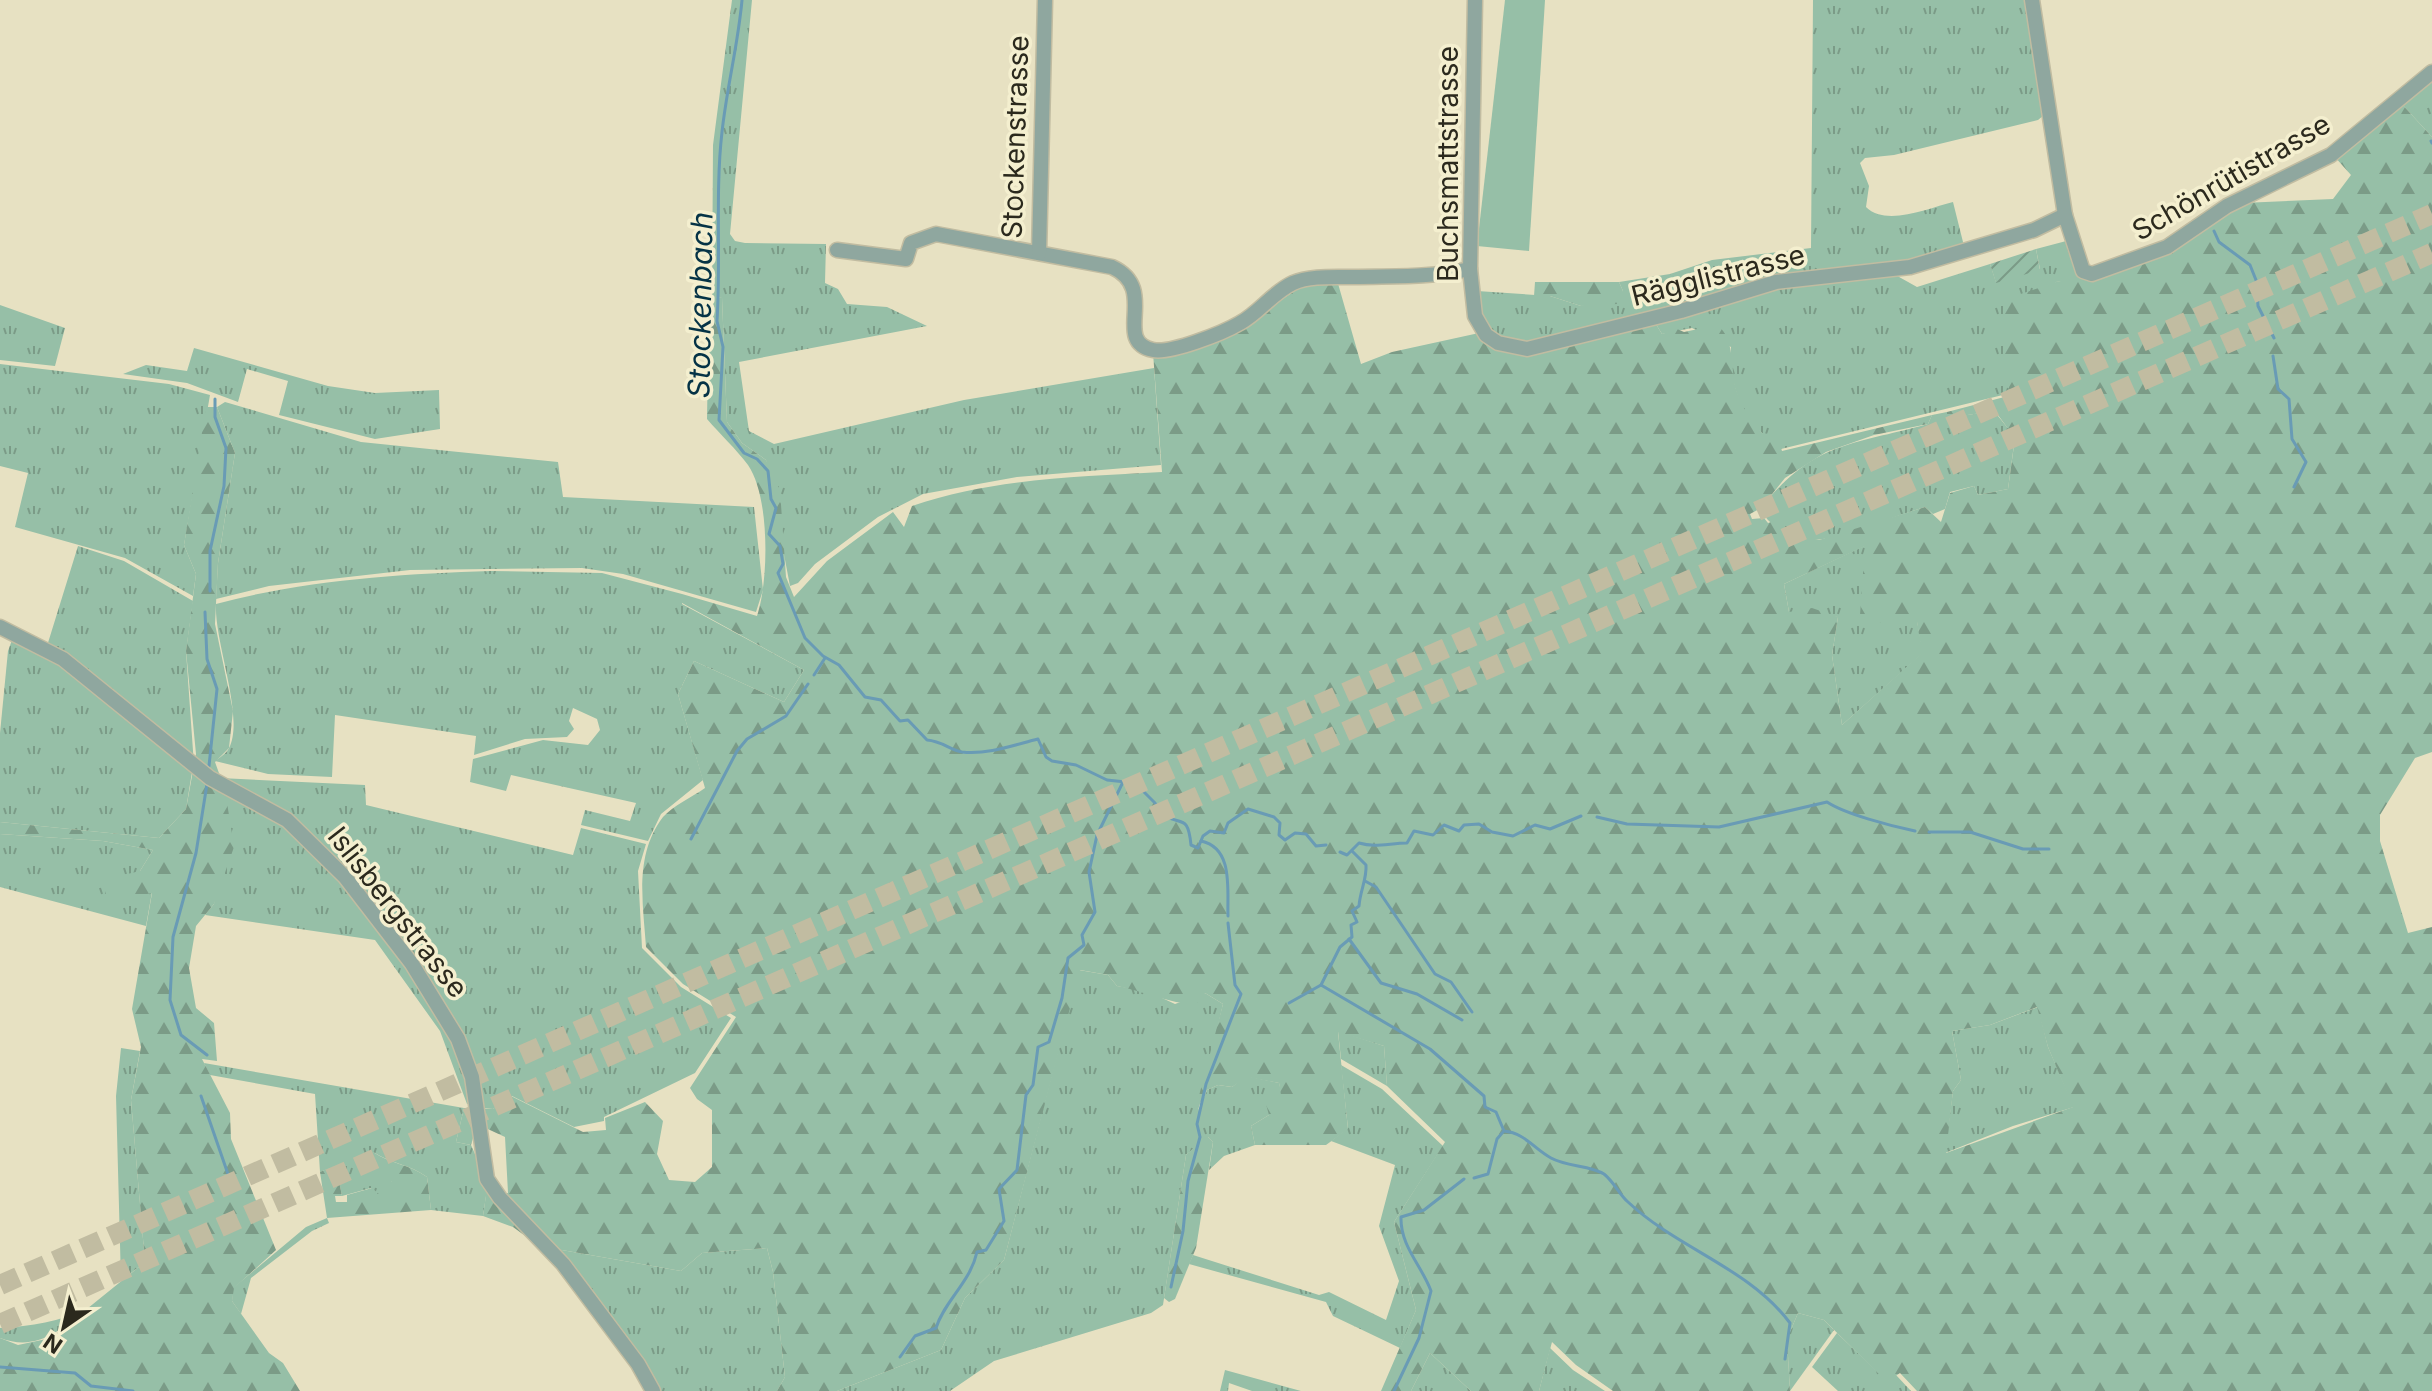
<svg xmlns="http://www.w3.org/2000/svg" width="2432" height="1391" font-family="Inter,sans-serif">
  <defs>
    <pattern id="grass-tufts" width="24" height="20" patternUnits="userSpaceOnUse" patternTransform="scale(2)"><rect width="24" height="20" fill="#96bfa7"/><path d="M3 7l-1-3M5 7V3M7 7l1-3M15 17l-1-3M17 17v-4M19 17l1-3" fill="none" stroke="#7b9b87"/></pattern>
    <pattern id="forest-firs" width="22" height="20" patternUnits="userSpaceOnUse" patternTransform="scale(2)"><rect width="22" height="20" fill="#96bfa7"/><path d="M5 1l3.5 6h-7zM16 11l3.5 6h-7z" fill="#7b9b87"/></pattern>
    <pattern id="garden-furrows" width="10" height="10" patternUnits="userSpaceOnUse" patternTransform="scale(2)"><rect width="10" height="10" fill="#96bfa7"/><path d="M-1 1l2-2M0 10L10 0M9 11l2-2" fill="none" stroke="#7b9b87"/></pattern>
  </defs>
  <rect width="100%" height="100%" fill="#e7e1c2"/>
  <g fill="url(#grass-tufts)">
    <path d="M732,0h20l-22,234 5,7 10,2 81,1 -1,39 13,6 9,15 40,3 40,19 -188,36 10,69 25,13 190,-44 190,-32 7,97 -144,12 -94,17 -45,23 -63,47 -17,19 -8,3 -24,-126 -24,-17 -15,-21 -5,-124 -10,-1 1,-152z"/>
    <path d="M1813,0h219l12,115 -6,5 -144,35 -29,3 -5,5 9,23 -3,21c20,20 63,1 87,-5l12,48 -30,9 -129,16 -280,71 -34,-10 -14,-21 -1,-24 73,5 31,10 42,-15 -4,-9 51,-8 42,-14 99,-12z"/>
    <path d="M2432,72v65l-32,-35z"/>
    <path d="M2070,240l11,39 -25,3c-21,31 -63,72 -45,111l-230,56c-6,-8 -12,-11 -19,-16 -24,-19 -33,-58 -31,-86l-39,-19 -30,6 -8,-13 100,-31 138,-17 25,14 73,-23 6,18 44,-13 -4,-20z"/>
    <path d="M0,305l65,23 -10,38 -55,-6z"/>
    <path d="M194,348l134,38 47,7 64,-3 1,39 -65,10 -96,-24 9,-34 -41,-12 -9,33 -51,-19 -64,-9 23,-9 41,6z"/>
    <path d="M0,364l169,20 41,11 -26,150 12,29 -3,22 -68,-38 -110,-31 13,-54 -28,-7z"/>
    <path d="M225,402l136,40 197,20 5,35 191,10 9,83 -7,22 -133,-38 -41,-6 -172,2 -141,16 -53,13 2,-36 17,-110 -18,-46z"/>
    <path d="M1994,411l21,26 -7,52 -30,6 -4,-9 -24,6 -5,17 -12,5 -8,-7c-33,10 -68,25 -102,32 -21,4 -57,-11 -62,-31 53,-67 92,-63 167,-84l4,-9 15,-3v6z"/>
    <path d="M1866,545l51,76 6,32 -81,72 -10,-70 6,-38 -49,-5 -5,-28z"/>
    <path d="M78,546l46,15 69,40 -7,50 8,114 -147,-119z"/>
    <path d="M491,571l111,2 80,21v10l122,66 -20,32 -90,-41 -16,33 25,86 -42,34 -13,27 -67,-16 4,-15 45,11 6,-18 -125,-28 -5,16 -36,-9 3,-23 70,-19 45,5 12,-15 -3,-11 -24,-11 -4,13 5,8 -7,8 -42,2 -51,16 2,-19 -141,-21 -3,62 -64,-3 -53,-13c4,-3 12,-8 14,-13 16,-31 -15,-106 -13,-144 89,-24 183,-30 275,-33z"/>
    <path d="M12,640l49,22 131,110 -6,37 -27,29 -159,-16v-89l8,-82z"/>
    <path d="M220,778l145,7 1,20 207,50 8,-27 65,16 -8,27 4,77 39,39 50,31 -36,55 -91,44v4l-30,6 -62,-31 -19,13 -10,-1 -15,-52 -121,-181z"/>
    <path d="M225,790l60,33 38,35 86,108 52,89 11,48 -5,1 -27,-73 -65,-91 -170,-25 9,-11z"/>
    <path d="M0,834l103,7 50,9 -13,21 12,21 -6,34 -146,-39z"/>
    <path d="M1079,970l29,5 9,11 30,5 28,13 30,-11 18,11 -25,107 9,-21 11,-5 14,2 14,-11 33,7 3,12 -13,20 -18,11 4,19 -31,11 -15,14 4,-28 -5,-5 -22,18 -23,150 -12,8 -157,48 -44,30h-113l104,-41 24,-52 39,-38z"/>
    <path d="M2038,1007l10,40 26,60 -61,19 -68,27 8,-62 8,-11 -9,-49 38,-6z"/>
    <path d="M1338,1031l46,15 3,40 -46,-27z"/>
    <path d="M121,1048l19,3 -9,49 14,162 -24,19 -5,-185z"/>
    <path d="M204,1063l260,45 -8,34 15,3 22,50 -7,1 -3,20 -52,-6 -4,-33c-18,-13 -35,-13 -54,-25l19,30v14h-12l-9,-8 -29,8 -3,-15 -9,-13 -10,4 -5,-78 -105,-19z"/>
    <path d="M1341,1065l41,24 61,57 -49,76 22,88 -16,38 -67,-32 -7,-14 -137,-38 4,-9 126,40 10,-3 57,28 13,-39 -20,-55 16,-61 -64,-24 17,-13z"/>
    <path d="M327,1218l2,5 -17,8 -61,47 -10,36 -9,-13 1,-13 73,-61z"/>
    <path d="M767,1248l6,24 12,105 -8,14h-120l-101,-142 125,22 21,-18z"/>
    <path d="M88,1308c-28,22 -51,44 -88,30v-10c32,-2 59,-6 88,-20z"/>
    <path d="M1798,1313l26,7 10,10 -44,61 -3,-52z"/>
    <path d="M1837,1333l50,48 9,-6 15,16h-73l-26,-24z"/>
    <path d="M1550,1348l23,22 32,21h-66z"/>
    <path d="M1430,1353l41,38h-60z"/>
    <path d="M1225,1370l76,21h-49l-23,-8 -1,8h-8z"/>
  </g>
  <g fill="url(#forest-firs)" fill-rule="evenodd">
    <path d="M2400,102l32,35v615l-17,6 -35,57v26l28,92 24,-6v464h-515l-17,-18 -13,9 -63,-62 -26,-7 -11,26 3,52h-177l-37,-26 -24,-23 -13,49h-68l-41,-38 -19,38h-30l35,-81 -22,-88 51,-80 -58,-56 -3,-40 -46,-14 10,97 -22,16h-71l-4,-19 18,-11 -5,-18 17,-2 -2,-12 -32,-6 -15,10 -14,-2 -11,5 -13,25 29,-111 -18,-11 -9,11c-27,0 -52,-13 -79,-18l-9,-11 -28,-5 -76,290 -39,38 -24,52 -104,41h-60l8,-14 -12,-105 -6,-24 -65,5 -21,18 -142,-25 -26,-19 -30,-11 3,-21 22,-2 -3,-56 -28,-13 -6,21 -15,-3 8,-34 29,1 18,-13 72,36 23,-2 -1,-12 40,-16 18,19 -6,33 12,26 26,2 17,-15v-57l-15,-11 -7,-11 46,-71 -53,-33 -37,-37c-3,-44 -12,-92 17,-130 10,-11 29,-20 42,-29l-27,-94 16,-33 90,41 20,-32 -122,-67v-9l75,22c12,-36 13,-119 -9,-151 -12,-16 -28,-31 -41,-46l2,-123 13,2 5,124 15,21 24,17 14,30 6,87 8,20 33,-36 66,-49 11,15 8,-21c81,-28 165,-29 250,-34l-9,-119 91,-28 61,-41 32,-4 24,84 31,-12 87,-19 20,14 155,-26 8,13 15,-5 7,3 33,-7c20,14 12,48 21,70 5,14 14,26 24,38l15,2 5,16 150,-36 -4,9 -54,11 -48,17 -41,26 -24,30 -11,6 2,5 12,-1 4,5 14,-5v13l37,9 106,-33 16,15 9,-29 24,-7 4,9 30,-6 7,-51 -20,-27 -48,7v-6l65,-17 -7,-15 -2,-80 53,-18 84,-18 102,-61 91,-4 18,-24 -17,-19zM1865,546l-5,69 36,13 21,-6 5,31 -80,72 -10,-70 6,-38 -26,-9 -23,4 -5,-28zM2037,1007l11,40 25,60 -127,46 7,-62 8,-11 -9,-49 38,-6z"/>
    <path d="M1535,282h84l4,9 -6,13 -36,2 -31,-10h-16z"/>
    <path d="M206,407h11l18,46 -17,110 -3,61 18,87 -4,37 -14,14 10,28 9,57 -20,57 -18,22 -7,42 7,40 18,15 3,38 -15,-2 28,54 1,26 45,111 -42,38 -2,13 37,52 14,10 17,28h-300v-53l18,7 33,-7 94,-76 -14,-162 10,-53 -9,-38 20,-116 -44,9 -6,-22 38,-9 13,-21 -50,-9 -103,-7v-12l159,16 27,-29 10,-55 -10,-103 10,-77 -12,-29z"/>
    <path d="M1207,1136l6,6 -17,106 -21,51 -6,3 -5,-4 22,-143z"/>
    <path d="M373,1152c18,12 36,12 54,25l4,33 -104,8 -7,-46 9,-4 10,13 3,15h-7l1,6h11v-7l25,-7 9,8 11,-1v-13l-23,-14z"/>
  </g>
  <path fill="url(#garden-furrows)" d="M2036,249l4,21 -44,13 -6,-19z"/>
  <path fill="#96bfa7" d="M1505,0h40l-16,251 -52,-5z"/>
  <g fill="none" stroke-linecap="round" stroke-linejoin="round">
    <g stroke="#699bb5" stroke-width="3">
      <path d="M742,0c-4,45 -15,86 -20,132 -7,60 -1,127 -5,189l6,26 -4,73 25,33 13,6 11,12 3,28 5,9 -7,26 11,12 3,18 -5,9 27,65 18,18 16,9 26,32 16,3 19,21 8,-1 19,20c15,1 23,10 35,12 25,3 52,-7 76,-13l8,18 6,4 24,4 31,15 28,3 20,20 7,12c20,11 26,-1 29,30l7,3 5,-12 7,-5 14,2 4,-10 20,-14 26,8 6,6 -1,12 6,5 10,-7 11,1 10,12 10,-1"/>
      <path d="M2431,141l1,2"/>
      <path d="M2214,231l5,11 31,23 6,15 2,26 16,32"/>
      <path d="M2273,356l5,33 11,10 3,40 14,23 -12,25"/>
      <path d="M210,591v-40l14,-65 2,-38 -11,-31v-18"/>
      <path d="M205,612l2,47 10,30 -8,77"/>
      <path d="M814,675l11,-17"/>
      <path d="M1597,817l30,7 92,3 108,-25c18,12 64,24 88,29"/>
      <path d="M1929,832h41l53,17h26"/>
      <path d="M691,839l46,-88 10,-12 39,-23 22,-32"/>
      <path d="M1201,841c33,7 26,49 27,75"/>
      <path d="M1340,852l7,3 12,-12c16,5 31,0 48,0l7,-12 19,4 11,-10 15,6 5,-6 15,-1 13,8 21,4 22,-11 15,4 31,-13"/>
      <path d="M1365,881l11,6 59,87 16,8 21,30"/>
      <path d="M1349,939l32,44 36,11 45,26"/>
      <path d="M1321,985l109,64 54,47 1,11 11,5 8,19c21,2 30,18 47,27 16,9 39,7 53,16 10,8 15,20 24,28 50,47 121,66 162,121l-5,36"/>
      <path d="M1289,1003l32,-18 19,-38 12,-10 -1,-12 6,-3 -5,-11 7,-5c1,-15 8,-27 7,-41l-14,-14"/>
      <path d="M207,1055l-26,-20 -11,-35 3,-63 23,-84 11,-69"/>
      <path d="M201,1096l28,81"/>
      <path d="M1474,1178l14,-4 9,-35 6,-7"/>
      <path d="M1171,1287l12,-56 5,-50 12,-44 -3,-13 9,-40 35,-90 -6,-9 -7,-62"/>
      <path d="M900,1357l15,-21 21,-8c9,-28 34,-45 41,-76l9,-2 18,-29 -5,-32 18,-19 9,-75 7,-10 5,-38 11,-5 13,-44 6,-40 16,-13 -2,-10 13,-23 -6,-40 8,-37 25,-51"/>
      <path d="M0,1367l75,6 16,13 42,5"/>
      <path d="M1394,1391l25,-53 12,-47c-9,-25 -31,-45 -30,-74l23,-7 40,-31"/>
    </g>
    <g stroke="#c1bca1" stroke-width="20" stroke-dasharray="20 10" stroke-linecap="butt">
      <path d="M0,1285l2432,-1071"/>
      <path d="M0,1324l2432,-1071"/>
    </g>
    <defs>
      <g id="minor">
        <path d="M1475,0l-5,269 5,47 11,19 12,8 29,6 154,-38 95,-29 134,-15 124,-37 31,-15"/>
        <path d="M2032,0l33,215 18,56 9,3 75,-27 60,-41 104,-51 101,-83"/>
        <path d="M837,250l69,9 5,-16 25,-9 176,33c48,22 -1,74 41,83 17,4 70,-17 87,-27 19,-10 33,-31 53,-40 15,-7 39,-6 55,-6 40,-1 82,1 122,-8"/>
        <path d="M1039,253l6,-253"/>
        <path d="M0,627l63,32 147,119 77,42 58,57 67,87 46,75 14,38 15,102 13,19 63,66 75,100 15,27"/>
      </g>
    </defs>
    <use href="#minor" stroke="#c1bca1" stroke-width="17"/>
    <use href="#minor" stroke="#8fa79f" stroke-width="14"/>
  </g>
  <g text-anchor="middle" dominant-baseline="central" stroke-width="7" stroke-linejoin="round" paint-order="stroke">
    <g font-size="28" fill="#2b291d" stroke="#f4efcf">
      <text transform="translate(1015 137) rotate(-88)">Stockenstrasse</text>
      <text transform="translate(1448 164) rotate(-90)">Buchsmattstrasse</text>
      <text transform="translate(2231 177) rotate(-30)">Schönrütistrasse</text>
      <text transform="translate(1718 275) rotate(-14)">Rägglistrasse</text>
      <text transform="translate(398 912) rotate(52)">Islisbergstrasse</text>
    </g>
    <g font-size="30" font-style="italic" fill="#053346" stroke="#f4efcf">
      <text transform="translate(700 305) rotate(-89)">Stockenbach</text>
    </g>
  </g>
  <g transform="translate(64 1327) rotate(214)" stroke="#f4efcf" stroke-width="6" paint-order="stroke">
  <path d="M0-6L14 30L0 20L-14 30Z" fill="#2b291d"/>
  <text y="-12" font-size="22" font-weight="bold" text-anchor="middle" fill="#2b291d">N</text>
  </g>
</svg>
